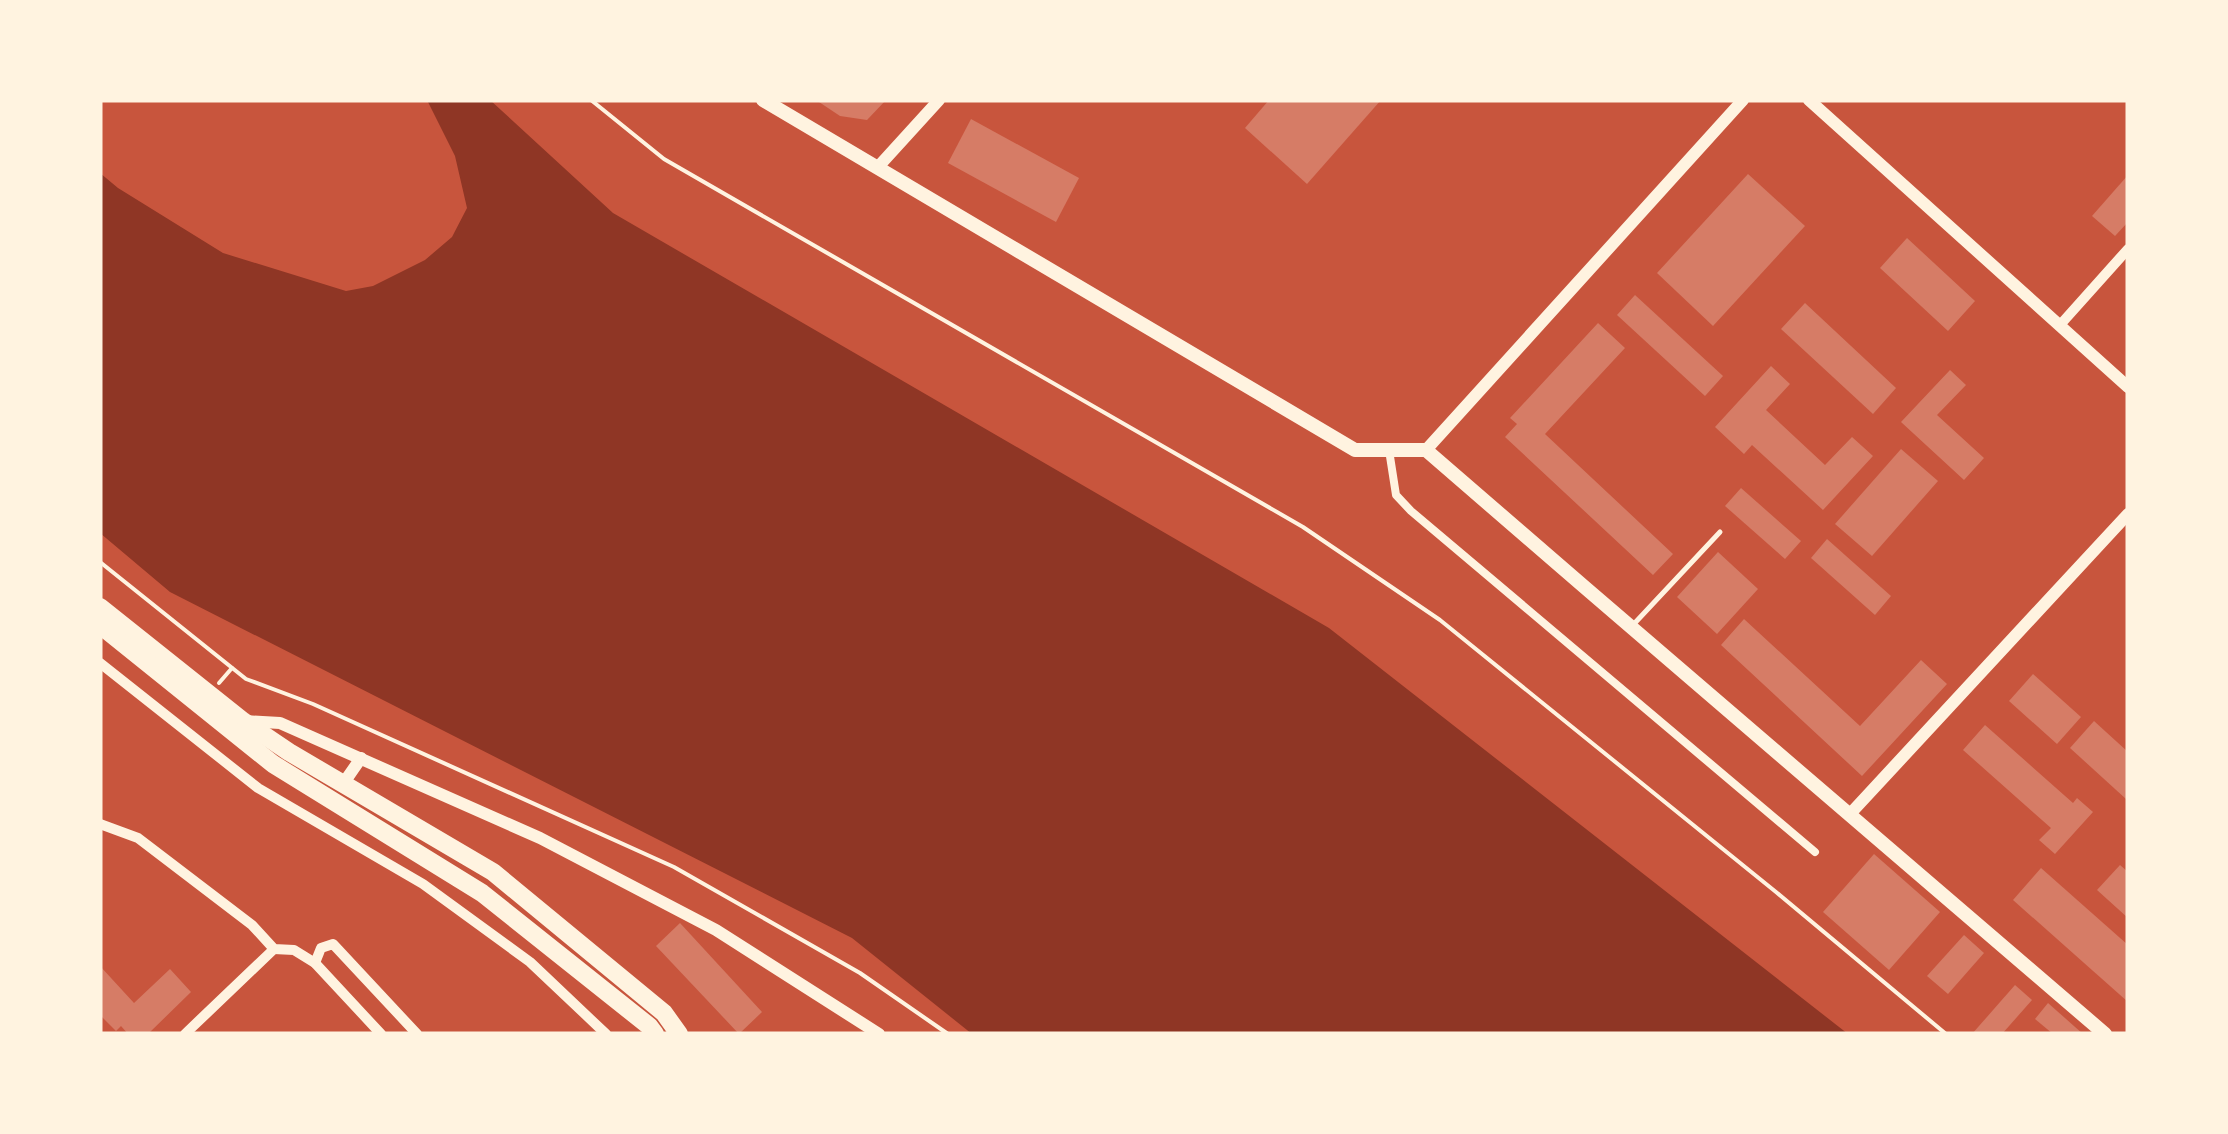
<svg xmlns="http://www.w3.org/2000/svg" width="2228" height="1134" font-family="Lato,sans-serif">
  <rect width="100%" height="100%" fill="#c8553d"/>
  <path fill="#8f3625" d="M427,100h63l123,113 716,415 519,406h-876l-120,-96 -682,-346 -70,-59v-360l18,15 105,65 123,38 27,-5 52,-26 27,-23 15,-29 -12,-52z"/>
  <g fill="#d67c66">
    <path d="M816,100h70l-19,20 -27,-4z"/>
    <path d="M1269,100h112l-74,84 -62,-56z"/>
    <path d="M971,119l108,59 -23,44 -108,-59z"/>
    <path d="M1748,174l57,52 -92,100 -56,-53z"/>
    <path d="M2128,175v47l-13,14 -23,-20z"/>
    <path d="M1907,238l68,63 -27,30 -68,-63z"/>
    <path d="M1635,295l88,81 -18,20 -88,-81z"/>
    <path d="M1805,303l91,85 -23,26 -92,-85z"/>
    <path d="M1598,323l27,25 -80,86 128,120 -20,21 -148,-138 12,-13 -7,-6z"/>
    <path d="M1771,366l19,18 -24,26 59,55 27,-28 21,19 -50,54 -71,-65 -8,9 -29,-27z"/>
    <path d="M1950,370l16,15 -29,30 47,43 -20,22 -63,-58z"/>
    <path d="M1901,449l37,32 -66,75 -37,-32z"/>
    <path d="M1741,488l60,53 -16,18 -60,-53z"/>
    <path d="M1827,539l64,57 -16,19 -64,-57z"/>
    <path d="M1718,552l40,37 -41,45 -40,-37z"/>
    <path d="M1744,619l116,107 61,-66 26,24 -85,92 -141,-131z"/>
    <path d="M2033,674l48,43 -24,27 -48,-43z"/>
    <path d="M2094,721l34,31 -2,47 -56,-51z"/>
    <path d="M1985,725l88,78 4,-5 16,14 -38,42 -16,-14 12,-12 -88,-78z"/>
    <path d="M1874,854l66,58 -51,58 -66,-58z"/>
    <path d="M2120,865l8,7v46l-31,-28z"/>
    <path d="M2041,868l87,77v57l-115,-102z"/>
    <path d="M680,923l82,89 -23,22 -83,-88z"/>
    <path d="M1964,935l20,18 -36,41 -21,-18z"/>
    <path d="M100,966l34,37 36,-34 21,23 -43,42h-20l-7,-8 -5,5 -16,-16z"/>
    <path d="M2015,985l17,15 -30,34h-30z"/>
    <path d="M2048,1003l35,31h-30l-18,-15z"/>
  </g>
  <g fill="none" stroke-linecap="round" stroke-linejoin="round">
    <g stroke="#fff3e0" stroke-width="4">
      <path d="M591,100l73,59 639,368 137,93 336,272 170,142"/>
      <path d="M100,562l146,117 67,25 361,163 186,106 88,61"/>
      <path d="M219,683l13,-15"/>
    </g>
    <path stroke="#fff3e0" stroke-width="5" d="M1632,626l88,-94"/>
    <path stroke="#fff3e0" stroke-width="8" d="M1389,450l7,45 15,16 404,341"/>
    <g stroke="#fff3e0" stroke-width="10">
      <path d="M2060,325l68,-76"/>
      <path d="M100,663l158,125 165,96 107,78 76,72"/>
      <path d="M100,824l38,14 114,87 22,24 20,1 21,13 66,71"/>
      <path d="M315,963l6,-15 12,-4 84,90"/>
      <path d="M185,1034l89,-85"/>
    </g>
    <g stroke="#fff3e0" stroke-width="12">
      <path d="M1809,100l319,287"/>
      <path d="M878,167l61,-67"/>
      <path d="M1426,450l317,-350"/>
      <path d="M244,721l36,2 260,115 176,92 163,104"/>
      <path d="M343,784l18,-26"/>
      <path d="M1850,814l278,-300"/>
    </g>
    <path stroke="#fff3e0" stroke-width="14" d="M763,100l592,350h71c225,196 453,388 679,584"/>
    <g stroke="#fff3e0" stroke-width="18">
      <path d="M100,607l143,114 46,31 204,120 171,141 15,21"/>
      <path d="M100,625l173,139 209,129 167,133 6,8"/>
    </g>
  </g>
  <rect width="2228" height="1134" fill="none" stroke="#fff3e0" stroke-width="205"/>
</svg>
